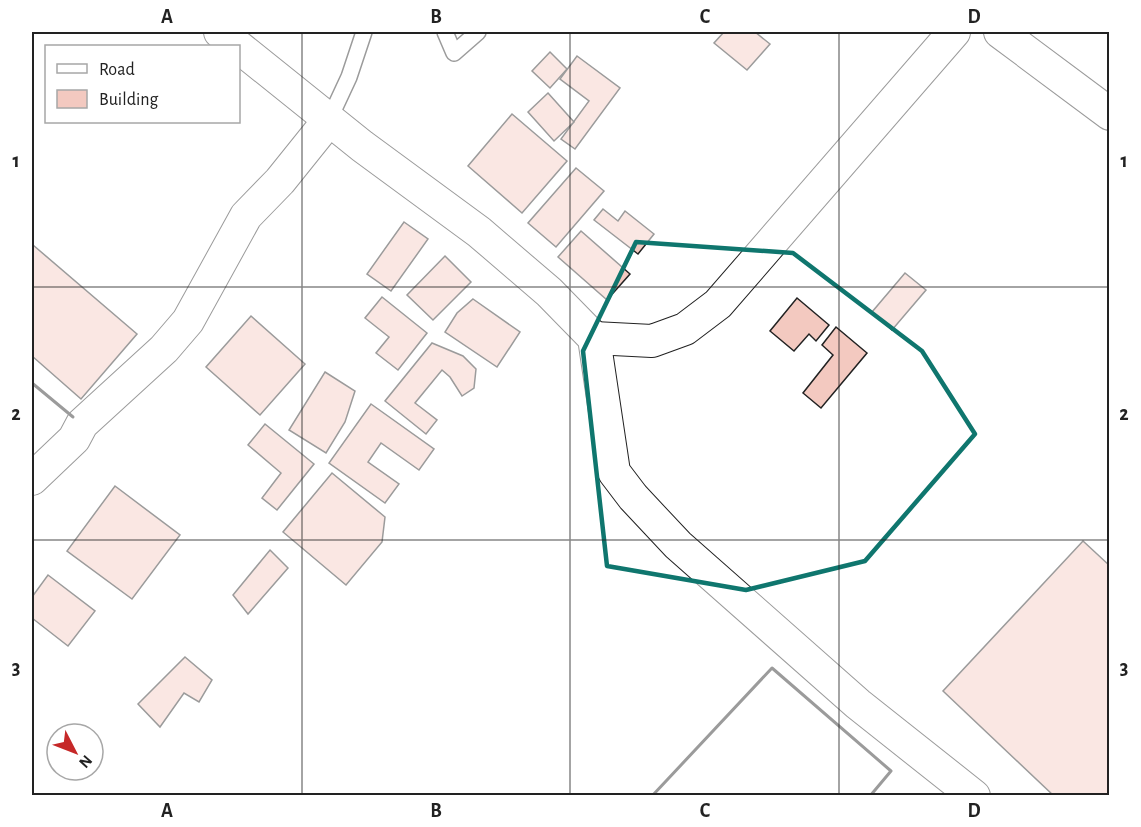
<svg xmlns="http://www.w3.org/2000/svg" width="1141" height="827" font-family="'Alegreya Sans',sans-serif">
  <rect width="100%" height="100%" fill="#fff"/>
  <g fill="#f3c9c0" stroke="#222" stroke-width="1.5">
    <path d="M724,32h31l15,12 -23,26 -33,-27z"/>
    <path d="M550,52l17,17 -17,19 -18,-17z"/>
    <path d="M577,56l43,32 -45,61 -14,-10 28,-38 -29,-22z"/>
    <path d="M548,93l26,29 -20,19 -26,-29z"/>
    <path d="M512,114l55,47 -45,52 -54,-47z"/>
    <path d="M576,168l28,23 -48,56 -28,-24z"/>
    <path d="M603,209l15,12 7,-10 29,23 -16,20 -44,-34z"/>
    <path d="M404,222l24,17 -37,52 -24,-17z"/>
    <path d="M581,231l49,43 -23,26 -49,-43z"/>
    <path d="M33,245l104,89 -56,65 -49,-43z"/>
    <path d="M445,256l26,26 -38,38 -26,-25z"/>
    <path d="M905,273l21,17 -34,40 -20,-18z"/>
    <path d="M382,297l45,36 -29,37 -22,-17 13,-16 -24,-19z"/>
    <path d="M797,298l32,27 -13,16 -7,-7 -15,17 -24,-20z"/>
    <path d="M473,299l47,33 -23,35 -52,-35 12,-19z"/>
    <path d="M251,316l54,48 -45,51 -54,-48z"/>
    <path d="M836,327l31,26 -46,55 -18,-15 30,-38 -11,-10z"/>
    <path d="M432,343l31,13 13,13 -2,19 -12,8 -12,-19 -8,-7 -27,33 22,17 -11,14 -41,-33z"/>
    <path d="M325,372l30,19 -10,31 -19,31 -37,-23z"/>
    <path d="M371,404l63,45 -15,21 -38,-27 -13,19 31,22 -14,19 -56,-40z"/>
    <path d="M265,424l49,40 -37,46 -15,-12 19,-25 -33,-28z"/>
    <path d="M332,473l53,44 -3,25 -36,43 -63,-53z"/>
    <path d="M115,486l65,49 -48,64 -65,-48z"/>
    <path d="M1083,541l27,25v230h-56l-111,-105z"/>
    <path d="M270,550l18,18 -40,46 -15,-19z"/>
    <path d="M48,575l47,36 -27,35 -36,-28v-21z"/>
    <path d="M185,657l27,23 -13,22 -15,-9 -24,34 -22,-23z"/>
  </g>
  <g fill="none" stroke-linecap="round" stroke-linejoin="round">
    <defs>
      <g id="lane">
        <path d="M445,32l9,21 24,-21"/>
        <path d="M329,120l20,-43 15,-45"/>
      </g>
      <g id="street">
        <path d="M220,32l142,114 117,86 70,60 45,46 20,134 19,25 45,48 180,159 116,92"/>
        <path d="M1000,32l110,82"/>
        <path d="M594,338l58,3 33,-12 33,-25 236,-272"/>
        <path d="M32,479l42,-40 8,-15 82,-75 24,-28 58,-105 34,-35 49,-61"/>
      </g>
    </defs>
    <use href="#lane" stroke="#222" stroke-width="18"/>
    <use href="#street" stroke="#222" stroke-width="34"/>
    <use href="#lane" stroke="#fff" stroke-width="15"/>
    <use href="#street" stroke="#fff" stroke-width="32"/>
    <g stroke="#222" stroke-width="3">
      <path d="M32,383l41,34"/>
      <path d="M652,796l120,-128 119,103 -21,25"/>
    </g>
  </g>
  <path d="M0 0H1141V827H0ZM636,242l157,11 129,98 53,83 -110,127 -119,29 -139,-24 -24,-215z" fill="#fff" fill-opacity=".55" fill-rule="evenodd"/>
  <path fill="none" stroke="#0f766e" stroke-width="4.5" stroke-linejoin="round" d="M636,242l157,11 129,98 53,83 -110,127 -119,29 -139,-24 -24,-215z"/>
  <path fill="none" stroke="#222" stroke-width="1.5" stroke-opacity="0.55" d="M302,32v764M570,32v764M839,32v764M32,287h1078M32,540h1078"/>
  <rect width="1141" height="827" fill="none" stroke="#ffffff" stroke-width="66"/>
  <rect x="45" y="45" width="195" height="78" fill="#ffffff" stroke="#a7a7a7" stroke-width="1.5"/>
  <rect x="57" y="64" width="30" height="9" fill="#ffffff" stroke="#a7a7a7" stroke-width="1.5"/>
  <text x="99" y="75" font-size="18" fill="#222222">Road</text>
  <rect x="57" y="90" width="30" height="18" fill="#f3c9c0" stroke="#a7a7a7" stroke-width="1.5"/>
  <text x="99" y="105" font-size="18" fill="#222222">Building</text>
  <g transform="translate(75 752) rotate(132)"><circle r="28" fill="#ffffff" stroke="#a7a7a7" stroke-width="1.5"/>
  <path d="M0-4.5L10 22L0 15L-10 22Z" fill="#c62828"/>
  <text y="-9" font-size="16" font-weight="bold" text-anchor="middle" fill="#222222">N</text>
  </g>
  <rect x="33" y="33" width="1075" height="761" fill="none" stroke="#222" stroke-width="2"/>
  <g font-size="20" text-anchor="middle" font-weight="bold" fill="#222">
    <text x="167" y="23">A</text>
    <text x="436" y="23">B</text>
    <text x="705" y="23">C</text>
    <text x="974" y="23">D</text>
    <text x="16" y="167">1</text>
    <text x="1124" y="167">1</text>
    <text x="16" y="420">2</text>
    <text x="1124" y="420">2</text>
    <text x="16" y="674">3</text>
    <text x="1124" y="674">3</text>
    <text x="167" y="817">A</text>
    <text x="436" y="817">B</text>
    <text x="705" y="817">C</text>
    <text x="974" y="817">D</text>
  </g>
</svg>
